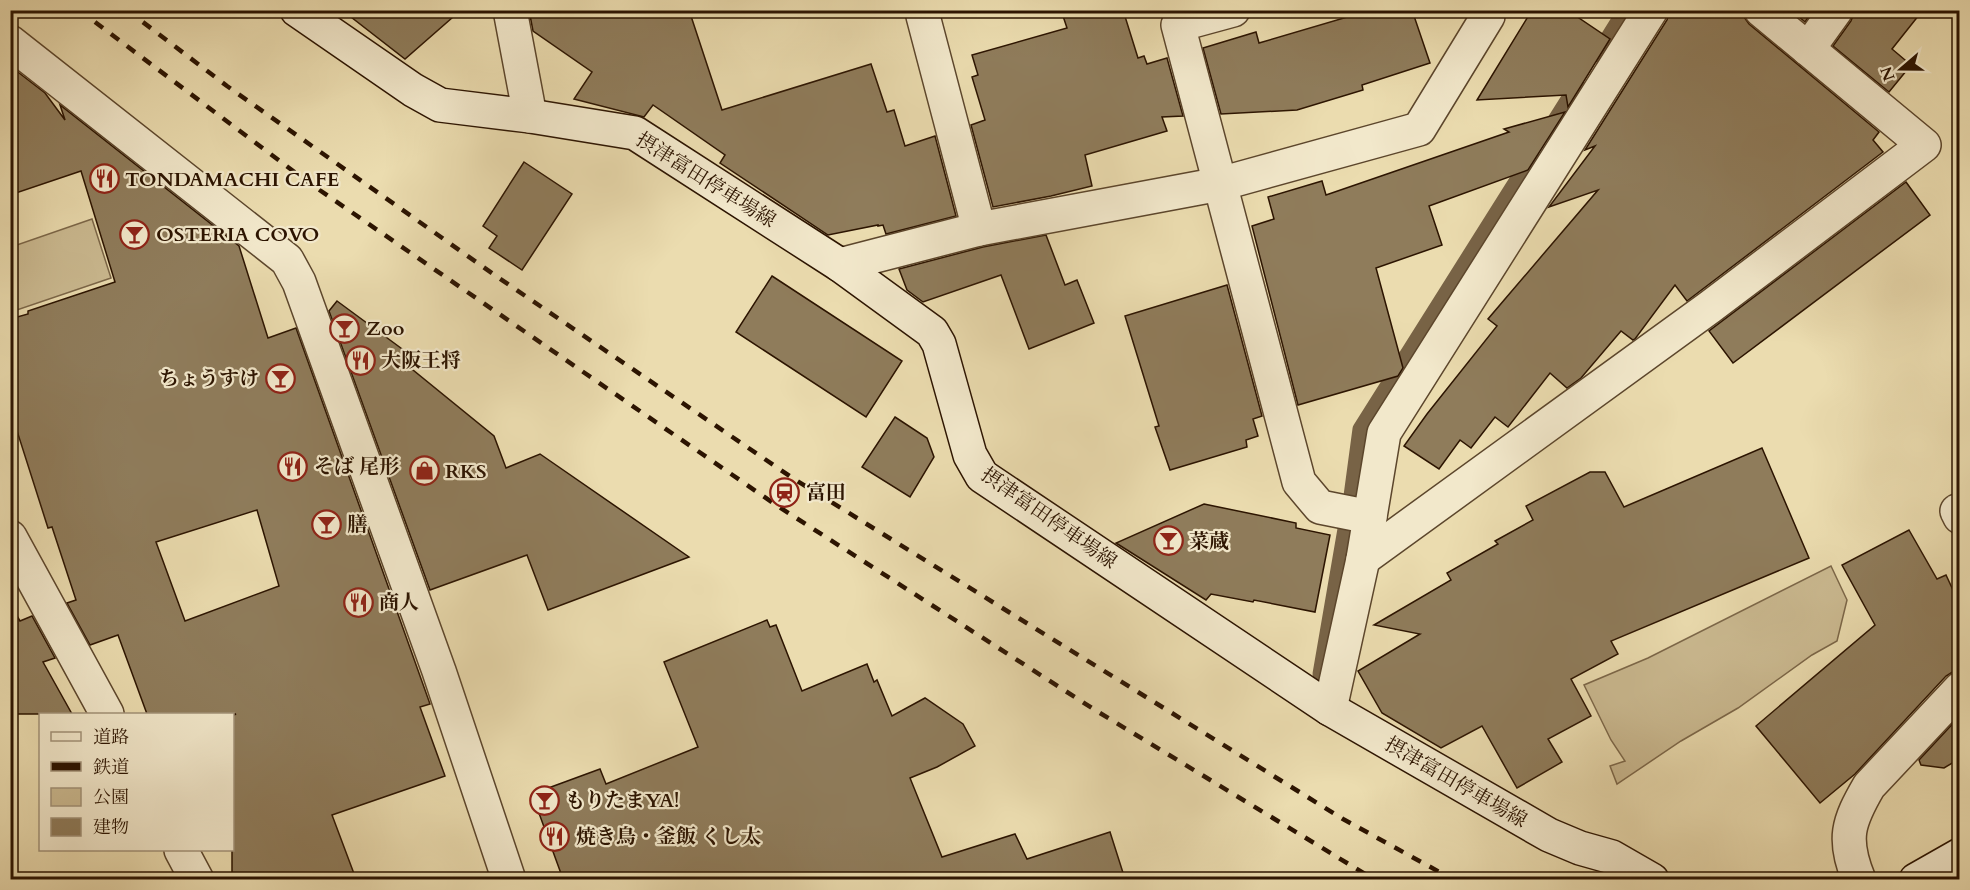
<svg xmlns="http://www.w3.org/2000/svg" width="1970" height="890" font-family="Cardo,'Noto Serif JP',serif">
  <rect width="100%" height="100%" fill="#ebdcaf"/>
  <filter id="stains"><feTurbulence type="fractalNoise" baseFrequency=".00333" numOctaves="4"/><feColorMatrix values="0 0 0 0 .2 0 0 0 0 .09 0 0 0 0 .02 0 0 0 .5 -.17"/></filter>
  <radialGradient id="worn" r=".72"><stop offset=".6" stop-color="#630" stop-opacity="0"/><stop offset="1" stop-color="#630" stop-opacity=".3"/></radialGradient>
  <g fill="#cbba91" stroke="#7c6749" stroke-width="1.5">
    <path d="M92,219l19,59 -100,34v-65z"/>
    <path d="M1831,566l16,34 -10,41 -25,14 -74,53 -57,33 -64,43 -7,-18 15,-5 -14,-21 -27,-55 64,-27z"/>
  </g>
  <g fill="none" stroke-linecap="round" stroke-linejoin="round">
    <g stroke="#786346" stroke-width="15">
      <path d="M1597,55l28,-45"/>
      <path d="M1548,131l29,-46"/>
      <path d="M1351,496l9,-67 172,-273"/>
      <path d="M1320,674l25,-145"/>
    </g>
  </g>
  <g fill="#8f7c5b" stroke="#2c1401" stroke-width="1.5" fill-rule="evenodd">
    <path d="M342,10h119l-56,49z"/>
    <path d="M529,10h160l33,100 149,-46 16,48 7,-2 11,36 30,-10 21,80 -70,18 -3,-9 -5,1v-1l-50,10 -108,-72 5,-8 -72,-50 -9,12 -70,-18 18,-27 -59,-41z"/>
    <path d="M1061,10h62l15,48 6,-2 3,8 20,-6 16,58 -21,1 5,14 -82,24 7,31 -41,10 -58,11 -22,-82 14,-5 -13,-43 6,-2 -6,-20 95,-27z"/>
    <path d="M1371,10h41l18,53 -68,22 1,5 -66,20 -76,4 -18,-66 53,-16 3,11z"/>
    <path d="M1532,10h35l43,29 -42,68 -2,-12 -89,5z"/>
    <path d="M1670,10h73l1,7 5,7 130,108 -6,8 10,12 -196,149 -12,-16 -40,54 -2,1 -12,-9 -40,47 -14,10 -17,-15 -42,54 -13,-10 -24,31 -11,-8 -21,29 -35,-23 23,-32 70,-88 -9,-7 110,-129 -49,17 46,-61 -10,4 82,-130z"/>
    <path d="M1791,10h22l-8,12z"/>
    <path d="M1855,10h68l-31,39 19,16 -22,27 -56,-46 18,-25z"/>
    <path d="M10,66l35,27 20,27 -5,-15 179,141 29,92 28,-10 134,376 -10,3 25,69 -113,39 24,64h-124v-163l4,-2h-89l-29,-79 -28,10 -23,-42 9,-3 -24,-73 -4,1 -38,-119v-90l18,-5v-3l87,-29 -34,-111 -71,24zM257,510l22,76 -94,35 -29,-79z"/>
    <path d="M1565,112l-37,58 -99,36 13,39 -66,23 27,100 -5,8 -100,29 -46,-179 22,-7 -6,-22 54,-16 4,14 183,-63 -5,-3z"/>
    <path d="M524,162l48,32 -50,76 -33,-22 8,-12 -14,-10z"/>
    <path d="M1906,182l24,33 -197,148 -24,-32z"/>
    <path d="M1046,235l19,50 12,-5 17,43 -65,26 -28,-74 -78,27 -16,-12 -8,-21 84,-22z"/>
    <path d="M772,276l130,85 -36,56 -130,-85z"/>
    <path d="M1227,285l35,131 -9,3 5,17 -12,4 1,7 -77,23 -15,-43 4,-1 -34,-110z"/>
    <path d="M337,301l76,56 -11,4 92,75 12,32 34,-14 149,103 -141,53 -21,-55 -97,35 -101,-279z"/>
    <path d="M895,417l32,21 7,19 -24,40 -48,-30z"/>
    <path d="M1762,448l47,110 -198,83 7,13 -47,25 20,37 -43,23 14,23 -45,26 -35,-62 -41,22 -59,-35 -24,-42 62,-37 -46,-9 77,-45 -4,-7 51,-29 -3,-3 38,-21 -7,-14 64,-34h15l19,35z"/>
    <path d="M1204,504l92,19v5l34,7 -15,77 -61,-12 -1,2 -42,-8 -5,6 -90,-57z"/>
    <path d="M1909,530l28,49 9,-4 13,28v68h-5l-8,5 -91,98 -35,29 -64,-77 119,-101 -33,-60z"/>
    <path d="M10,604l10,17 12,-5 23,42 -12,4 29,52h-62z"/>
    <path d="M767,620l3,7 6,-2 26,66 65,-27 7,18 3,-2 15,36 33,-18 38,26 12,22 -38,21 -27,11 32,79 73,-23 12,25 83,-27 15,47h-562l-31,-85 68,-25 6,15 92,-37 -34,-85z"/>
    <path d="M1959,717v42l-15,9 -23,-3 -2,-5z"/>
  </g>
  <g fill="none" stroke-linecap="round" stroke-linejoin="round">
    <defs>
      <g id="street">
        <path d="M510,10l20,106"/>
        <path d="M1233,10l-55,15 121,457 21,25 50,10"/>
        <path d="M923,16l56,213"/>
        <path d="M10,42l277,218 12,22 140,389 70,209"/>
        <path d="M1808,49l28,-39"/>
        <path d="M840,265l139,-36 241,-45 199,-55 69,-113 -1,-6"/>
        <path d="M1957,511l3,6"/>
        <path d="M10,537l97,177"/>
        <path d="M1363,559l347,-252 214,-162 -163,-135"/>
        <path d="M1330,709l33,-150 21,-126 267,-423"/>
        <path d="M181,850l16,30"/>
        <path d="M1859,880c-17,-41 -11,-58 10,-94l91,-97"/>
      </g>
      <g id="secondary">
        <path d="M297,10l116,80 27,15 90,11 105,17 205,132 92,67 7,12 31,111 12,21 348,233 219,126 31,13 32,9 40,23"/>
        <path d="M1916,880l44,-25"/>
      </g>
    </defs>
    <use href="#street" stroke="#5c462c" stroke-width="36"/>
    <use href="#secondary" stroke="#2c1401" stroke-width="36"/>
    <use href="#street" stroke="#f2e8cb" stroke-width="33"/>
    <use href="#secondary" stroke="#f2e8cb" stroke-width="33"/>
    <g stroke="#2c1401" stroke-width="4.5" stroke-dasharray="10 10" stroke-linecap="butt">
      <path d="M79,10l226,170 471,325 319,205 280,170"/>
      <path d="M127,10l100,76 269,190 298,203 549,340 111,61"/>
    </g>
  </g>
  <defs>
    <symbol id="restaurant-ring" viewBox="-11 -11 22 22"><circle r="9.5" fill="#f2e8cb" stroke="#8f2418" stroke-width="1.5"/><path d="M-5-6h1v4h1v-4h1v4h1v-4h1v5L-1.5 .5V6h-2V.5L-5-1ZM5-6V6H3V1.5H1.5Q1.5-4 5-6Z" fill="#8f2418"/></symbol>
    <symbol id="bar-ring" viewBox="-11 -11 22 22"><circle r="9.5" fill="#f2e8cb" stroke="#8f2418" stroke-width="1.5"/><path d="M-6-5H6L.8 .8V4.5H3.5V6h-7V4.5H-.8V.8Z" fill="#8f2418"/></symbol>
    <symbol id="shop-ring" viewBox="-11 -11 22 22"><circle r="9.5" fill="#f2e8cb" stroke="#8f2418" stroke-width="1.5"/><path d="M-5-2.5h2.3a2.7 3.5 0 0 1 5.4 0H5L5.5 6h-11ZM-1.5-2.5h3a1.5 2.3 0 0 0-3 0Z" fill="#8f2418"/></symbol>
    <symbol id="station-ring" viewBox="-11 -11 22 22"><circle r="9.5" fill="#f2e8cb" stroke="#8f2418" stroke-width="1.5"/><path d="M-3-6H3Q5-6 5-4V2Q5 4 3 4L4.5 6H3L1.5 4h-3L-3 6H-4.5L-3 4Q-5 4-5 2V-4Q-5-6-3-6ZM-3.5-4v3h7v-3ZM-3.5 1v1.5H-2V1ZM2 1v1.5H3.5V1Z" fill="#8f2418"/></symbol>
  </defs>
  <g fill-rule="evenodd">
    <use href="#restaurant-ring" x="88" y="162" width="33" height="33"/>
    <use href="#bar-ring" x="118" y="218" width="33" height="33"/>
    <use href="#bar-ring" x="328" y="312" width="33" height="33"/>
    <use href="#restaurant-ring" x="344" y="344" width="33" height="33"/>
    <use href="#bar-ring" x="264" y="362" width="33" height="33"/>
    <use href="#restaurant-ring" x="276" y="450" width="33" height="33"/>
    <use href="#shop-ring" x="408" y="454" width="33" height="33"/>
    <use href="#station-ring" x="768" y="476" width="33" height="33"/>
    <use href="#bar-ring" x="310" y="508" width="33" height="33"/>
    <use href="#bar-ring" x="1152" y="524" width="33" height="33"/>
    <use href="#restaurant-ring" x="342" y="586" width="33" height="33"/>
    <use href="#bar-ring" x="528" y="784" width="33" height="33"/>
    <use href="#restaurant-ring" x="538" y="820" width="33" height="33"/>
  </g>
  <g text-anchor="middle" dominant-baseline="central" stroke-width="4.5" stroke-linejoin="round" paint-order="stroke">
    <g font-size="20" font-weight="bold" fill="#2c1401" stroke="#f2e8cb" text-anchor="start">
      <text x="125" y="179">TONDAMACHI CAFE</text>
      <text x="156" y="234">OSTERIA COVO</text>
      <text x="366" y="328">Zoo</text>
      <text x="381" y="360">大阪王将</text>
      <text x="259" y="378" text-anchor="end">ちょうすけ</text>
      <text x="314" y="466">そば 尾形</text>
      <text x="445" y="471">RKS</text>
      <text x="806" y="492">富田</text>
      <text x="347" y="524">膳</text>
      <text x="1189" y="541">菜蔵</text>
      <text x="379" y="602">商人</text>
      <text x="565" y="800">もりたまYA!</text>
      <text x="576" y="836">焼き鳥・釜飯 くし太</text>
    </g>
    <g font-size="20" fill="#2c1401" stroke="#f2e8cb">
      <text transform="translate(706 180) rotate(32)">摂津富田停車場線</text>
      <text transform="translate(1049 518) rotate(35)">摂津富田停車場線</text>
      <text transform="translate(1456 782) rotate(30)">摂津富田停車場線</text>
    </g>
  </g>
  <rect width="1970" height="890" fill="none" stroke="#ebdcaf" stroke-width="36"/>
  <rect x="12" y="12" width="1946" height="866" fill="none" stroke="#2c1401" stroke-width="3"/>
  <rect x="18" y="18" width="1934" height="854" fill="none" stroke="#2c1401" stroke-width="1.5"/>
  <rect x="39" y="713" width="195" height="138" fill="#f2e8cb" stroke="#a3937a" stroke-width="1.5"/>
  <rect x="51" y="732" width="30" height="9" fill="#f2e8cb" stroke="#a3937a" stroke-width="1.5"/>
  <text x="93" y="743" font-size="18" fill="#2c1401">道路</text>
  <rect x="51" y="762" width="30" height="9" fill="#2c1401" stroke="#a3937a" stroke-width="1.5"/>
  <text x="93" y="773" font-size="18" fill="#2c1401">鉄道</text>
  <rect x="51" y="788" width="30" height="18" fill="#cbba91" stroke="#a3937a" stroke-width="1.5"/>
  <text x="93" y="803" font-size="18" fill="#2c1401">公園</text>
  <rect x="51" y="818" width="30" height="18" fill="#8f7c5b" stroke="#a3937a" stroke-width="1.5"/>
  <text x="93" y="833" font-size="18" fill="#2c1401">建物</text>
  <g transform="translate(1901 69) rotate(250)" stroke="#f2e8cb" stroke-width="4.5" paint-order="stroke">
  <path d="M0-4.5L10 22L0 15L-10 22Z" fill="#2c1401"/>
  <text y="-9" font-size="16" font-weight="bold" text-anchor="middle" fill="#2c1401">N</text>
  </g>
  <rect width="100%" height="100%" filter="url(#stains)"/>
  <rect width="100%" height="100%" fill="url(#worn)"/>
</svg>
